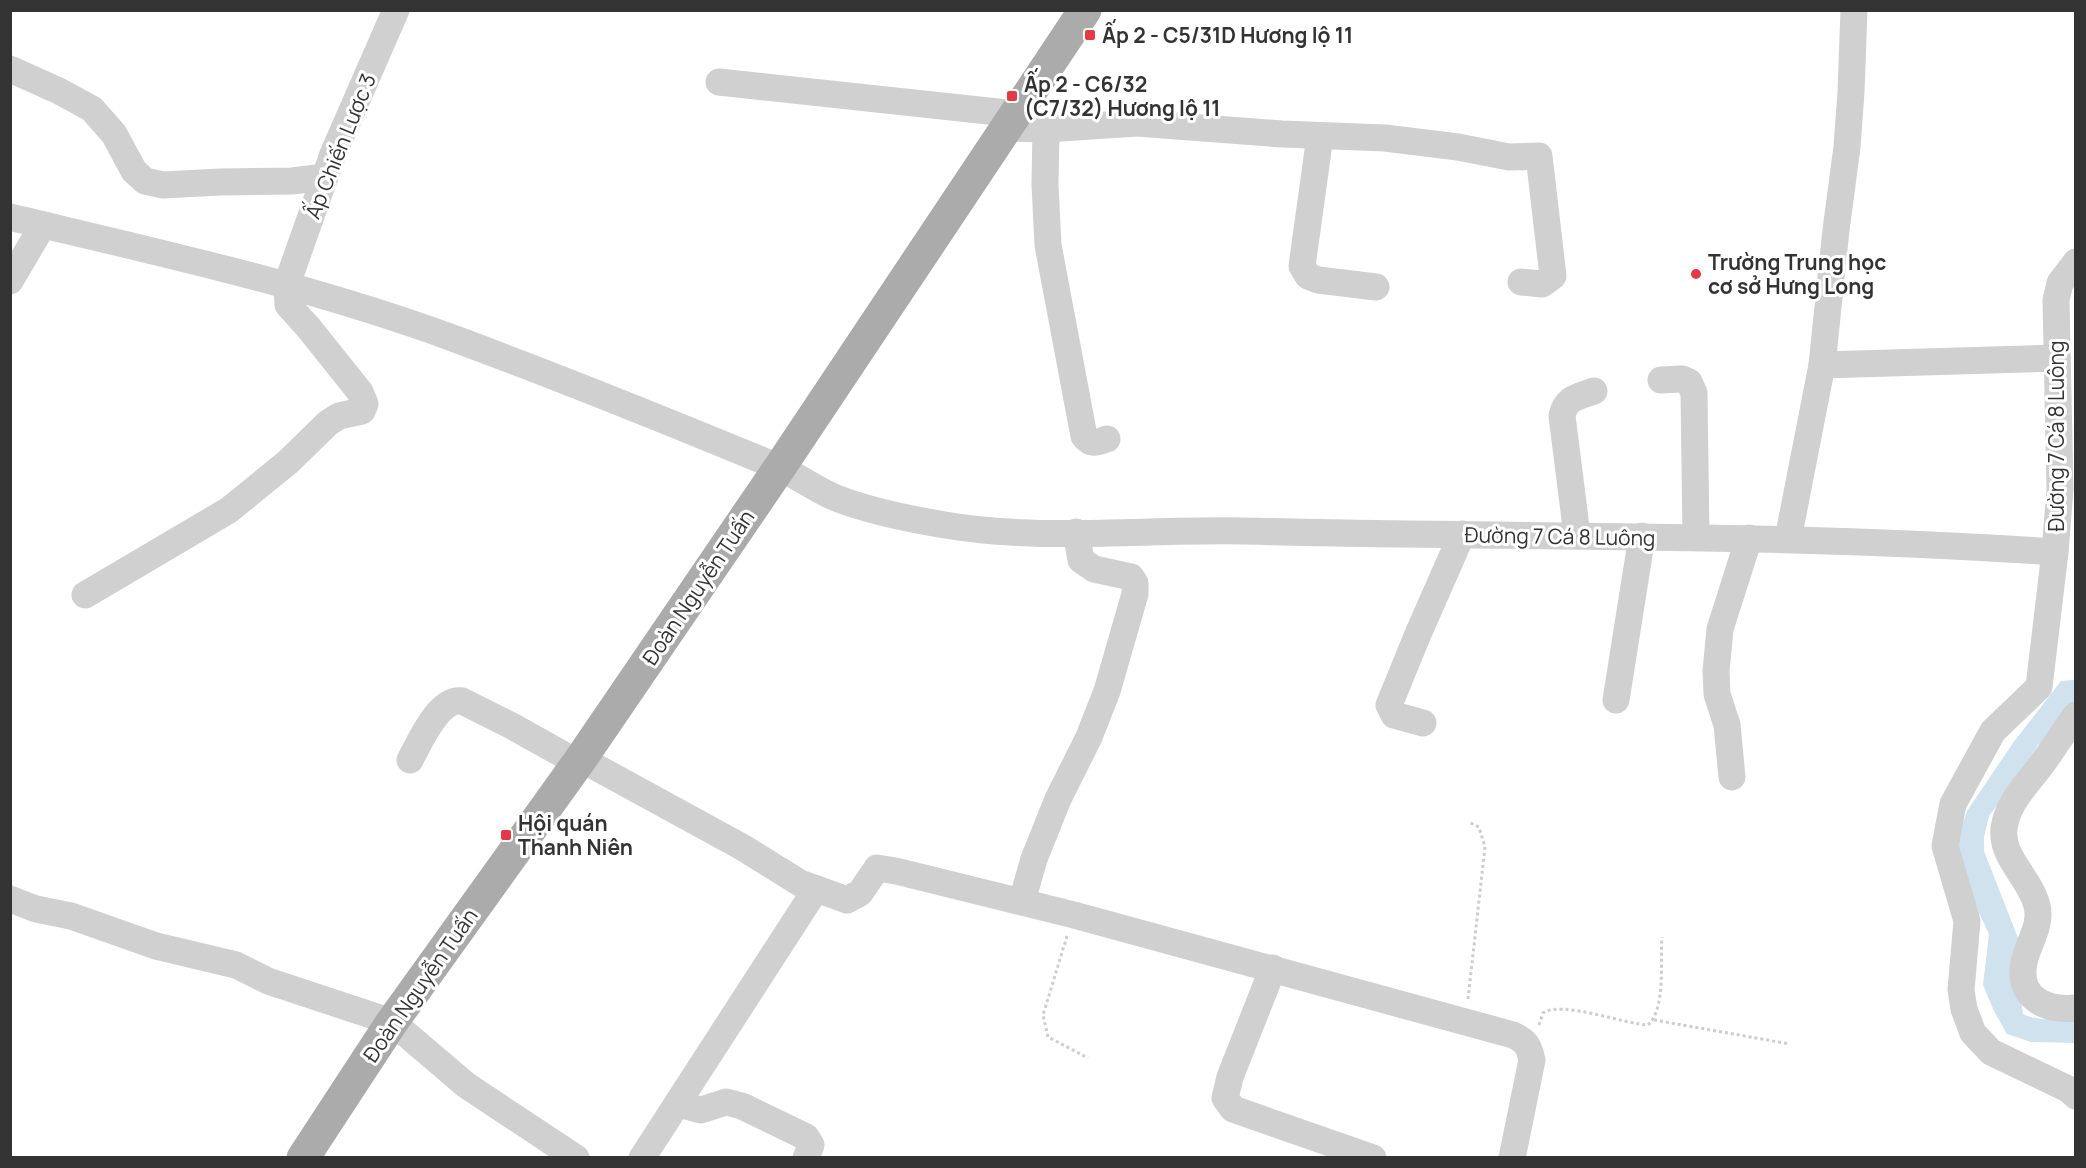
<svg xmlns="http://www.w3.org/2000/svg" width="2086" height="1168" font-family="Manrope,sans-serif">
  <rect width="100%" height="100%" fill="#fff"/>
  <path fill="#cfe2ee" d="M2075,680v28l-21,26 -16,11 -16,27 -33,44 -5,21v14l34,87 -1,35 6,41c16,8 35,5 52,5v24l-44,-1 -24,-8 -13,-23 -11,-26 6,-51 -25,-53 -6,-31 1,-15 8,-24 46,-68 48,-62z"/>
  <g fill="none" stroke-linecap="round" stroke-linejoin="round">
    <g stroke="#cdcdcd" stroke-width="3" stroke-dasharray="3 3" stroke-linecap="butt">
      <path d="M1067,936l-24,79 5,22 40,21"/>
      <path d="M1468,999l17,-152 -6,-20 -11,-5"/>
      <path d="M1654,1020l136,24"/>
      <path d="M1539,1025l4,-12c18,-13 81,11 105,12 18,-17 12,-63 14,-88"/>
    </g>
    <g stroke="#d0d0d0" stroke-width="27">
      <path d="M10,69l49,22 33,18 22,25 20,37 11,10 18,4 57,-3 72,-1 33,-4"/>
      <path d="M719,82l297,32"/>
      <path d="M1006,128l40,1 91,-6 145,11 103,4 73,9 51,10 30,-1 14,120 -11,8 -21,-2"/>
      <path d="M1046,129l-1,56 3,60 36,191c7,9 12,7 23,3"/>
      <path d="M1320,136l-18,130 6,10 10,4 58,7"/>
      <path d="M10,217c151,36 302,69 448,123 105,39 209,81 313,124 23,9 43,25 65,34 33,13 68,20 103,26 100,18 204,5 305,7 270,7 541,2 811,21"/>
      <path d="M2076,262l-16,21 -4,17 4,189 -5,63 -16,135 -46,44 -40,73 -8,42 22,75 -6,69 3,19 9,24 18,19 77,37 8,7"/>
      <path d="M10,281l33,-56"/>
      <path d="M1822,365l235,-7"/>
      <path d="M1661,380l21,-1 7,3 5,11 2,144"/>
      <path d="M1577,535l-15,-119c4,-19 16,-19 32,-25"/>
      <path d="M1788,539l34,-174 14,-135 11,-83 4,-55 3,-82"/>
      <path d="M85,595l144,-85 59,-48 40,-39 11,-7 23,-5 3,-7 -5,-12 -52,-65 -20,-22 -1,-21 46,-130 63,-144"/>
      <path d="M1616,700l26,-164"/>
      <path d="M2076,715c-13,18 -24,36 -37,53 -13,17 -29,33 -34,55 -8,33 25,53 32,83 5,21 -10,38 -13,57 -7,35 22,48 52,45"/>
      <path d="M1423,723l-29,-8 -5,-10 29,-71 44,-100"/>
      <path d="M581,759l161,88 58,36 47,17 13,-7 17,-25 19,3 178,44 439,120c13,6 16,11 19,25l-20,98"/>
      <path d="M410,760c10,-18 28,-62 52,-59l50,25 66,37"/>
      <path d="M1732,777l-5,-52 -10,-31 -1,-23 4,-42 29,-91"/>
      <path d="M10,899l26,10 35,7 85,30 80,19 32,16 124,41 74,63 110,73"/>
      <path d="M1022,901l12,-42 24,-60 31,-62 18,-46 28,-97v-11l-4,-6 -37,-8 -13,-9 -5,-28"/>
      <path d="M1273,968l-43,109 -5,21 8,11 140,49"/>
      <path d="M678,1104l23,6 25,-8 16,4 64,31 5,8 -5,13"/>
      <path d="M642,1158l174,-269"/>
    </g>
    <path stroke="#ababab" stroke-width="33" d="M303,1158l89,-136 186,-259 202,-296 305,-457"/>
  </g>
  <g fill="#e63946" stroke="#fff" stroke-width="2">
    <rect x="1084" y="29" width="12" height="12" rx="3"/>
    <rect x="1006" y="90" width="12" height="12" rx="3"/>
    <circle cx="1696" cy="274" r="6"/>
    <rect x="500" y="829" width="12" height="12" rx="3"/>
  </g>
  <g text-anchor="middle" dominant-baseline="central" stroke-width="6" stroke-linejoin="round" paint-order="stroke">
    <g font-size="21" font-weight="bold" fill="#333" stroke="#fff" text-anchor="start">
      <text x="1102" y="35">Ấp 2 - C5/31D Hương lộ 11</text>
      <text x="1024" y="84">Ấp 2 - C6/32<tspan x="1024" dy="24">(C7/32) Hương lộ 11</tspan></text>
      <text x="1708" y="262">Trường Trung học<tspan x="1708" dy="24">cơ sở Hưng Long</tspan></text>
      <text x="518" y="823">Hội quán<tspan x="518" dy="24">Thanh Niên</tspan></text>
    </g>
    <g font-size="21" fill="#333" stroke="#fff">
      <text transform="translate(340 146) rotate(-68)">Ấp Chiến Lược 3</text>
      <text transform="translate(2056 436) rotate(-90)">Đường 7 Cá 8 Luông</text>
      <text transform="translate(1560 536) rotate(1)">Đường 7 Cá 8 Luông</text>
      <text transform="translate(698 587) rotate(-56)">Đoàn Nguyễn Tuấn</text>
      <text transform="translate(420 985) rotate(-55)">Đoàn Nguyễn Tuấn</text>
    </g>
  </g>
  <rect width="2086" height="1168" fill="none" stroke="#333333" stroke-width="24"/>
</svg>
